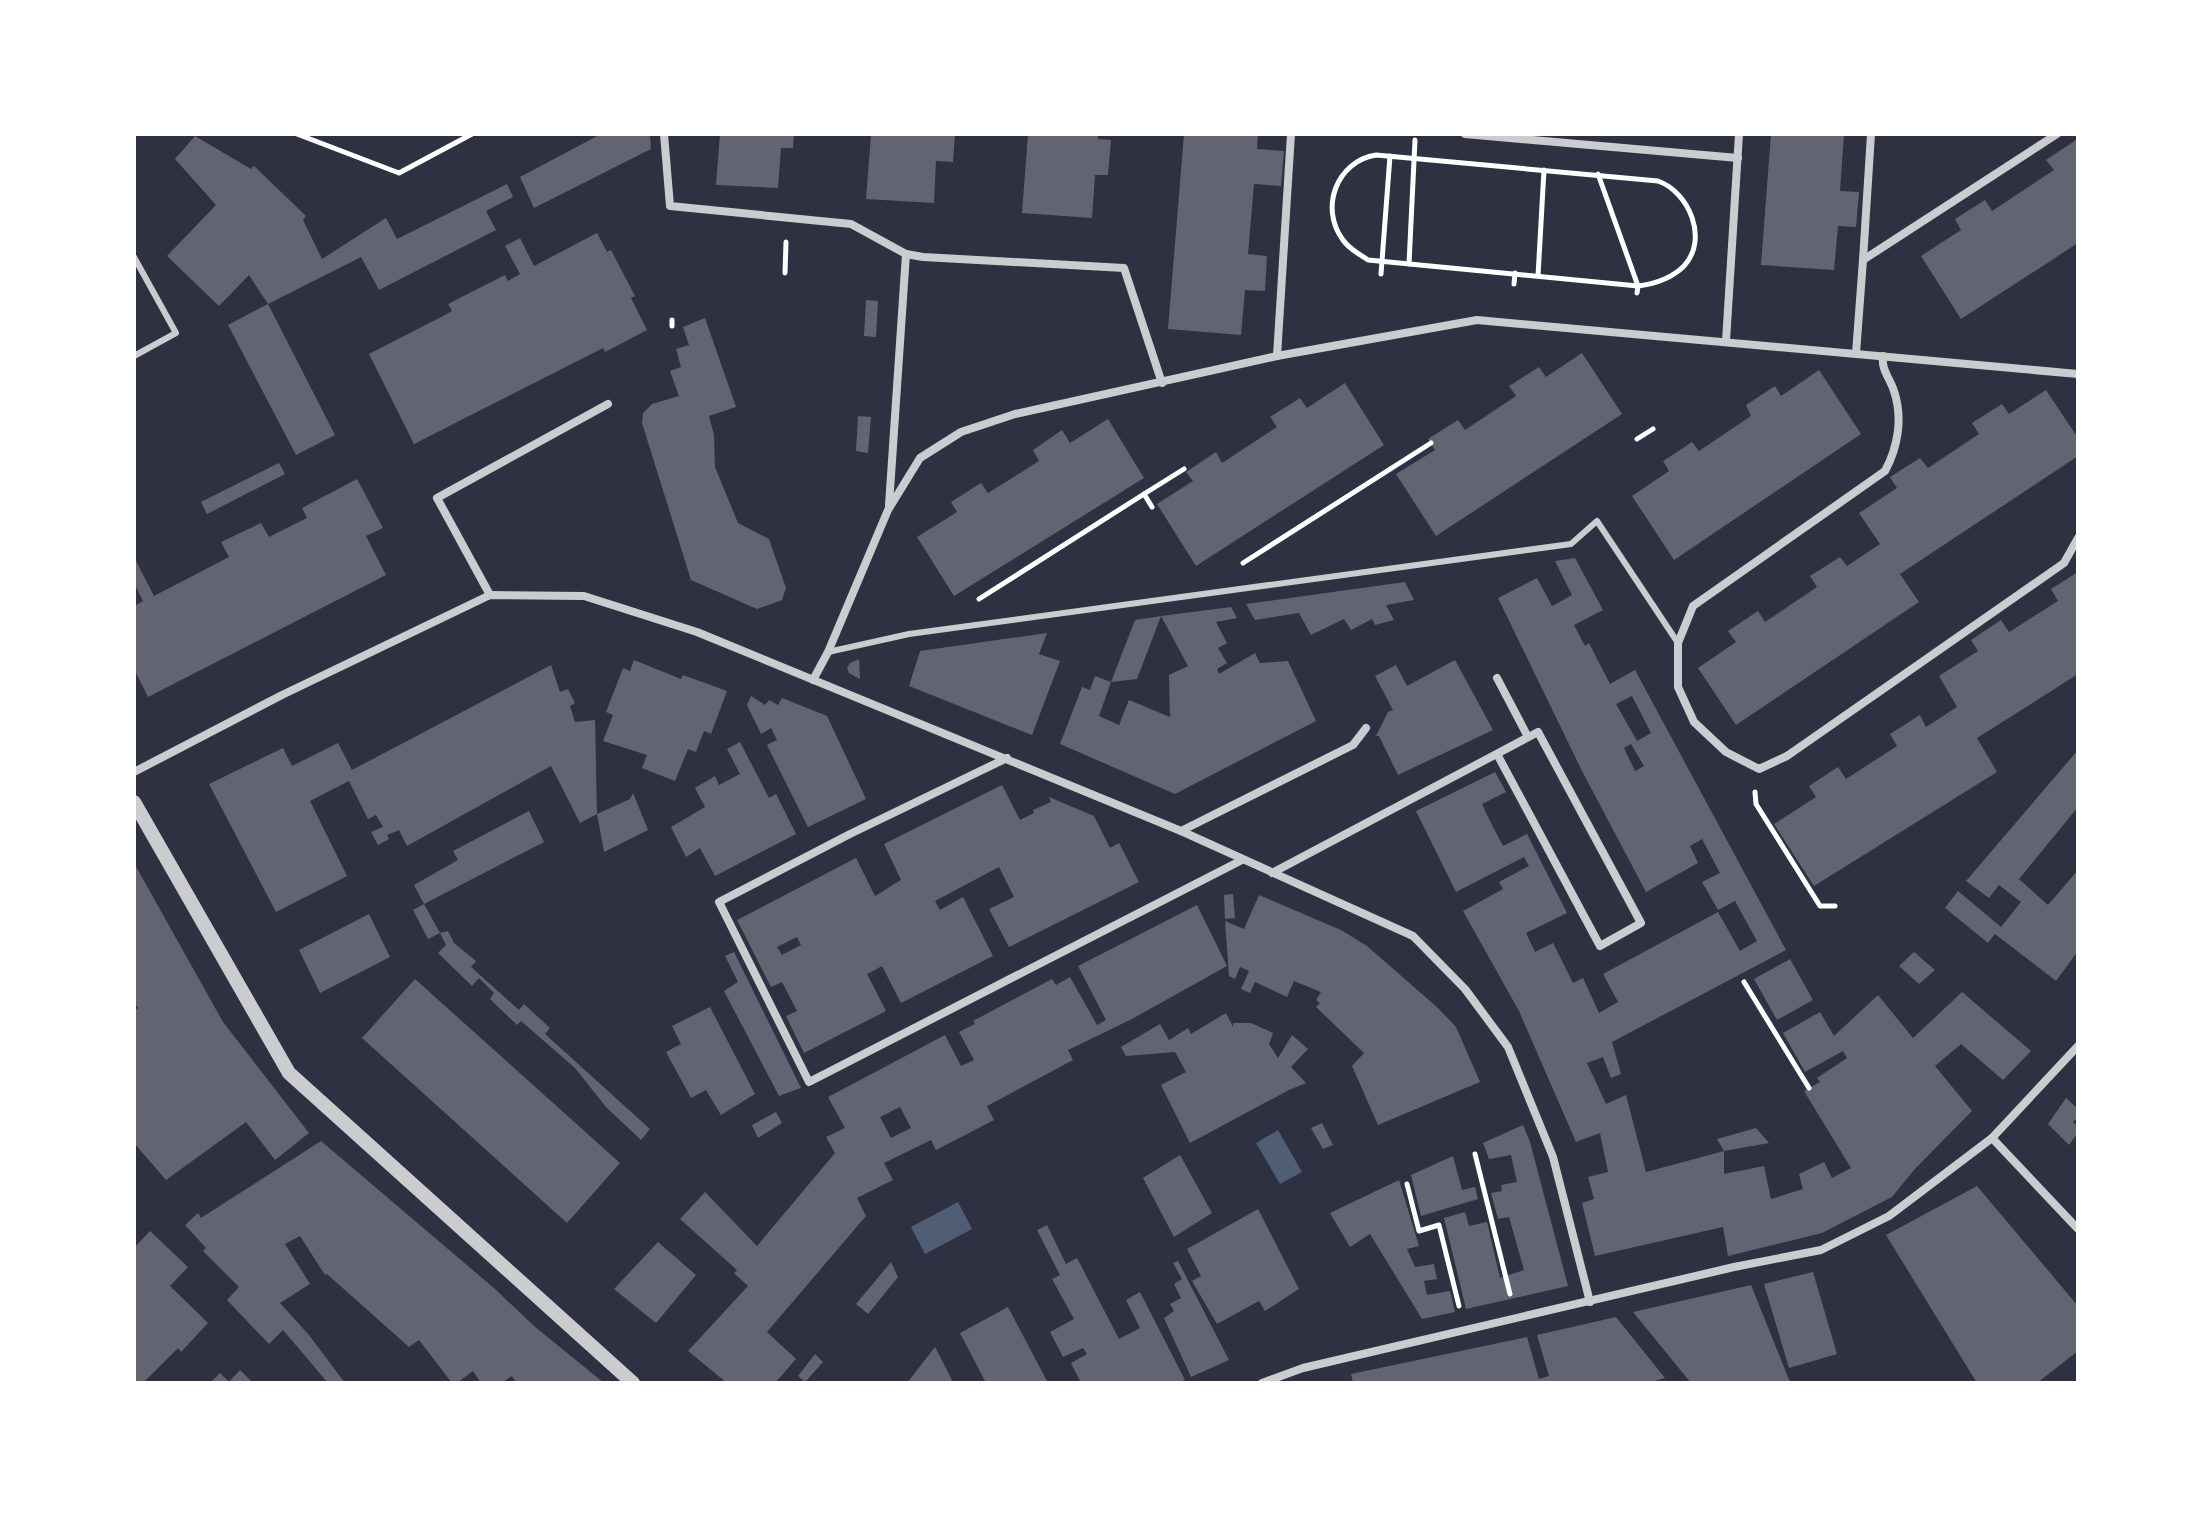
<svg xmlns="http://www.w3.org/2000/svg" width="2212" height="1517" font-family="Overpass,sans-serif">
  <rect width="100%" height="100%" fill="#2d3142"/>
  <g fill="#4f5d75">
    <path d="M1278,1130l24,42 -22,12 -24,-41z"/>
    <path d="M958,1202l14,27 -47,25 -14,-27z"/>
  </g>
  <g fill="#626471" fill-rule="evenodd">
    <path d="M601,134h49l1,15 -117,59 -14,-31z"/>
    <path d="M720,134h74l-1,14h-12l-3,40 -62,-3z"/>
    <path d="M871,134h84l-2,28 -17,-1 -2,42 -68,-4z"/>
    <path d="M1028,134h70v5l13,1 -3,35h-13l-3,43 -70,-5z"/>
    <path d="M1184,134h74l-1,15 27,2 -3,35 -27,-2 -6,70 19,2 -2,35 -20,-1 -4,45 -73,-6z"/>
    <path d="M1771,134h73l-4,57 19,1 -3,35 -18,-1 -4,44 -73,-5z"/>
    <path d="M195,136l56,33 3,-3 52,50 -3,4 19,39 64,-41 11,21 110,-55 6,13 -27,14 10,19 -117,60 -18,-33 -93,47 -19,-29 -30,31 -52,-50 49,-51 -41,-46z"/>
    <path d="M2076,140l2,103 -117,76 -40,-63 40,-26 -6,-11 30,-19 7,11 62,-41 -8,-10z"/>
    <path d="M597,233l10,19 4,-2 24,46 -4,2 16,32 -42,22 -2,-4 -189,96 -45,-90 74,-38 9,-5 -4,-7 57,-29 3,6 12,-7 -15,-28 15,-8 14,28z"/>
    <path d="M866,300l12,1 -2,36 -12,-1z"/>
    <path d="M268,304l67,131 -39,20 -68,-130z"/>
    <path d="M705,318l31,89 -27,9 5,19 1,32 23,56 31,16 17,49 -4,12 -25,9 -66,-29 -49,-157 1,-10 9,-9 27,-8 -9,-25 11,-4 -5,-18 13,-4 -6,-18z"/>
    <path d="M1582,353l40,61 -186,122 -40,-62 39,-24 -7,-11 30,-19 7,10 51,-34 -7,-10 30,-19 7,10z"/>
    <path d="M1819,370l42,64 -187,126 -42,-64 37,-25 -6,-10 8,-5 21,-14 7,9 52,-35 -5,-11 29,-19 6,10z"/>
    <path d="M1345,383l39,62 -188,121 -39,-62 36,-23 -7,-9 30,-20 6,11 55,-36 -7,-10 30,-19 7,10z"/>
    <path d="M2046,390l32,48v18l-178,118 19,28 -183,123 -38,-57 38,-26 -8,-11 30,-20 7,11 52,-35 -7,-11 30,-19 7,9 33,-22 -21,-31 38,-25 -7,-11 30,-19 8,10 51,-34 -7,-11 30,-19 7,10z"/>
    <path d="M858,416l13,1 -3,36 -12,-2z"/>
    <path d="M1108,419l36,59 -190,118 -37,-59 40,-25 -6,-10 30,-19 7,10 51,-32 -6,-11 29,-20 8,13z"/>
    <path d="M279,463l6,11 -78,40 -6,-12z"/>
    <path d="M357,479l26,49 -17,8 20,39 -238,122 -14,-28v-63l9,-5 -9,-18v-26l20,39 75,-39 -8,-15 40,-19 8,14 38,-19 -5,-10z"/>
    <path d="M1575,558l28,52 -29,15 11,21 4,-3 21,41 25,-14 151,280 -174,92 9,32 -10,4 -8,-21 -16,6 19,41 20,-9 20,77 78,-21 -7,-12 39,-11 13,15 -45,8v23l40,-8 7,33 32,-10 -4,-15 25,-12 8,16 19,-10 -47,-77 16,-9 -3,-4 30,-20 -4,-7 -38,21 -22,-39 37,-21 14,24 44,-41 35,43 49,-46 69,59 -28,29 -42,-36 -26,22 37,45 -58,59 -22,27 -70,36 -94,23 -5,-29 -128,29 -13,-53 12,-4 -6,-22 20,-5 -8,-39 -24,9 -57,-131 -56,-100 40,-22 -4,-7 30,-16 -5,-9 -68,35 -40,-81 79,-39 11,20 -24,12 5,11 16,31 24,-12 40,79 -41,20 9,19 18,-9 20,40 10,-5 16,35 19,-11 -15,-28 115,-62 22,39 17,-10 -22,-40 -17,9 -16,-28 18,-9 -18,-34 -12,7 8,17 -52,29 -64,-121 -84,-173 39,-20 15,28 20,-11 -17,-34zM1632,696l19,37 -14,8 -21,-37zM1631,744l13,22 -9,5 -11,-23z"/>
    <path d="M2078,572v102l-101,64 20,34 -183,114 -40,-62 42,-27 -7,-11 29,-19 8,12 51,-33 -7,-12 30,-19 6,12 31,-20 -18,-31 39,-25 -7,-11 30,-20 8,12 49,-31 -7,-12z"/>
    <path d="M1405,582l9,18 -28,5 8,15 -19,5 -3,-6 -21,11 -7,-11 -33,16 -12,-22 -44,7 -9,-16z"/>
    <path d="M1231,607l6,11 -21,4 11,21 -9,5 9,15 -10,6 2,5 36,-21 5,10 28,-2 28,60 -141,73 -115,-50 22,-57 8,3 5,-14 16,6 -12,34 20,9 10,-25 41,17 -1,-42 19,-9 -27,-50z"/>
    <path d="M1161,616l-24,63 -26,3 24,-62z"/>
    <path d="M1047,633l-8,21 21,7 -28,74 -123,-49 11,-35z"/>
    <path d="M859,659l1,20 -11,-6 -2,-5 3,-5z"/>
    <path d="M634,660l42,17 5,2 2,-4 44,16 -16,43 -7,-3 -8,21 -8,-3 -13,32 -33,-13 5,-13 -44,-14 10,-26 -7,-3 17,-44 7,3z"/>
    <path d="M1455,660l38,70 -95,45 -19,-39h-3l12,-24 5,-2 -18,-34 21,-11 11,21z"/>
    <path d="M551,665l9,27 8,-3 7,14 -5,3 5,16 20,-2 2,94 33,-15 3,-6 15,37 -44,22 -7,-38 -17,9 -29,-57 -144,80 -8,-16 -12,5 2,4 -11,6 -7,-13 12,-5 -7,-12 -8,4 -19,-38 -39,20 37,75 -71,36 -67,-128 74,-36 9,18 46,-23 14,27z"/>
    <path d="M751,696l14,9 4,-5 9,5 4,-7 45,18 39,83 -58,28 -41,-82 10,-5 -6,-12 -10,6 -14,-29z"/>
    <path d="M740,742l29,56 7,-4 20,40 -81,42 -15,-28 -14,9 -15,-30 34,-20 -10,-19 20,-12 4,9 21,-11 -13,-25z"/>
    <path d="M2078,750v57l-59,72 29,26 30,-35v81l-22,30 -61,-47 -7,9 -43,-35 13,-17 43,36 20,-25 -22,-17 -10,13 -23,-17z"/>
    <path d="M1002,785l18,35 14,-7 -1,-3 18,-8 -2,-5 45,19 16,32 9,-5 20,39 -130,65 -20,-38 25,-12 -15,-30 -64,34 5,9 23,-13 30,59 -92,47 -19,-37 -7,4 -8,4 19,37 -82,42 -18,-37 11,-5 -15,-29 -11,5 -34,-67 119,-62 19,38 26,-16 -17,-36zM797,937l4,8 -19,10 -5,-8z"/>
    <path d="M529,811l15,31 -120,62 -10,-19 44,-25 -5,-9z"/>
    <path d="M134,863l89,159 86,111 -34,27 -29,-38 -80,58 -32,-37v-133l4,-2 -4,-6z"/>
    <path d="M1233,894l2,24 -10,1 -1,-24z"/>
    <path d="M1259,895l82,35 26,16 71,62 18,19 24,55 -102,43 -26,-59 12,-13 -48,-46 4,-4 -4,-3 5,-8 -27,-11 -7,16 -32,-15 -5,11 -9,-4 8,-18 -9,-4 -5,12 -6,-3 -4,-55 19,8z"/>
    <path d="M424,904l16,29 -12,6 -15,-29z"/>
    <path d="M1197,905l30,61 -95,53 -64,31 5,10 -86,46 7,14 -58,30 -5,-10 -47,23 9,17 -36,18 9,18 -99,116 29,27 -21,24h-48l-39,-32 60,-65 -14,-13 3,-3 -57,-51 25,-27 52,54 78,-93 -9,-16 19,-9 -17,-31 117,-62 16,31 7,-3 6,-3 -15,-28 16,-8 -2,-3 79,-42 4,6 14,-8 27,48 9,-5 -28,-54zM900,1107l11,21 -20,10 -11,-21z"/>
    <path d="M369,914l21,43 -70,36 -21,-43z"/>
    <path d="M448,931l6,12 22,18 -5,6 48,43 5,-6 26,24 -5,6 105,95 -9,11 -35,-33 -31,-39 -54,-47 -4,4 -27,-26 4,-6 -15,-15 -7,8 -34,-33 8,-8 -6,-12z"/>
    <path d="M734,952l67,136 -22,8 -55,-105 14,-9 -13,-26z"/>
    <path d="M1914,952l21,18 -16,14 -20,-18z"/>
    <path d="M1790,959l23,41 -36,20 -23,-41z"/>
    <path d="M415,979l205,184 -53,60 -205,-185z"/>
    <path d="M710,1007l45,87 -34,21 -15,-25 -15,8 -25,-46 15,-8 -9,-18z"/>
    <path d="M1226,1013l7,14v-4h18l22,10 -4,11 9,14 14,-23 16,14 -17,18 15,16 -17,7 -99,53 -29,-58 25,-13 -11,-20 -49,4 -5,-9 39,-23 9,16 19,-12 3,6z"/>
    <path d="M2066,1098l12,11v8l-5,5 5,5v5l-9,13 -21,-21z"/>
    <path d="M776,1112l6,11 -24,15 -6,-13z"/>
    <path d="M1322,1123l11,22 -10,4 -12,-21z"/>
    <path d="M1523,1125l7,17 38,144 -102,23 -22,-91 21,-6 4,14 18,-4 13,56 24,-8 -15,-53 -11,2 -7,-26 11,-2 -1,-6 16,-3 -6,-27 -22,4 -6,-16z"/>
    <path d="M321,1141l174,148 39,37 70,57h-88l-4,-7 -11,7h-20l-8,-12 -16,12h-5l-33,-43 -10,7 -82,-73 -2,1 -25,-39 -15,8 25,40 -30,19 29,32 36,48h-17l-45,-53 -14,14 -42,-44 12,-13 -36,-36 3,-3 -21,-23 13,-12 3,5z"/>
    <path d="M1180,1155l32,58 -38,24 -31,-59z"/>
    <path d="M1453,1156l9,34 13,-3 3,12 -57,17 -10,-41z"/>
    <path d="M1399,1180l20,66 -12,3 8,18 19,-3 3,15 -13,2 3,14 23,-4 5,21 -33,7 -52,-85 -20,13 -20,-34z"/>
    <path d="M1977,1186l101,120v45l-41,32h-60l-91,-148z"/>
    <path d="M1258,1209l41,80 -34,22 -6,-10 -42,23 -25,-43 9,-5 -14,-27z"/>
    <path d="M1047,1225l19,39 11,-6 42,81 21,-11 -14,-28 14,-8 45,88 -8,3h-96l-10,-20 16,-9 -4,-6 -20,9 -13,-25 24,-13 -22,-40 8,-4 -23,-45z"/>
    <path d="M150,1231l38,36 -18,19 38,37 -27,29 -3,-4 -35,35h-9v-135z"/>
    <path d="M658,1242l38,33 -40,48 -42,-34z"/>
    <path d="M1178,1261l51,99 -38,17 -27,-59 10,-7 -4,-7 11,-6 -7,-14 8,-5 -9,-16z"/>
    <path d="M891,1262l7,15 -30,37 -12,-10z"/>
    <path d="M1813,1272l24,82 -48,14 -25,-84z"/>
    <path d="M1751,1285l39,97 -99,1 -58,-71z"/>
    <path d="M1008,1307l40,76h-62l-26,-50z"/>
    <path d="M1616,1317l49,61 -17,5h-295l-2,-9 176,-37 12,42 10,-3 -12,-41z"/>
    <path d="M935,1347l17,33 -4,3h-41z"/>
    <path d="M815,1354l8,8 -18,20 -7,-6z"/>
    <path d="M240,1370l13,13h-43l10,-10 9,9z"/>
  </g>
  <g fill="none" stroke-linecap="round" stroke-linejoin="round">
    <g stroke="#fff" stroke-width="5">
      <path d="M297,134l102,39 73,-39"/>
      <path d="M1376,155l282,26c31,11 51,58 26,85 -12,12 -30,18 -46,20l-270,-26c-9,-6 -19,-11 -25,-20 -24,-32 -6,-79 33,-85z"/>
      <path d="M1598,174l40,112 -1,7"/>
      <path d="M1409,264l6,-124"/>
      <path d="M785,273l1,-31"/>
      <path d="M1381,274l9,-118"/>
      <path d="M1538,276l6,-106"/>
      <path d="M1514,284l1,-11"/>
      <path d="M672,326v-6"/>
      <path d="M1637,439l16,-10"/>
      <path d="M1152,507l-8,-13 40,-25"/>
      <path d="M1243,563l188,-120"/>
      <path d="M979,599l165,-105"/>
      <path d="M1755,792l1,12 64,102h15"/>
      <path d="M1744,982l65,106"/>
      <path d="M1475,1154l35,140"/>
      <path d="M1407,1184l12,47 20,-6 20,81"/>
    </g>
    <g stroke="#caccd0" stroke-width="6">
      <path d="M134,257l42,76 -42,23"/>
      <path d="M828,652l81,-18 662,-90 26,-23 81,122"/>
    </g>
    <g stroke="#caccd0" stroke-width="8">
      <path d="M664,134l6,72 181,18 55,30 17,3 201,11 38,115"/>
      <path d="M1465,134l273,24"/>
      <path d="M1863,260l8,-126"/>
      <path d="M1726,341l13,-207"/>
      <path d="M1856,353l7,-93 194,-126"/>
      <path d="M1277,356l14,-222"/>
      <path d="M1883,356c-2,14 7,22 11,35 9,27 4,56 -9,80l-192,135 -15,37v44l16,35 32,30 33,17 28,-13 277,-193 14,-25"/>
      <path d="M889,505l17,-251"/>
      <path d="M490,595l-53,-97 171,-94"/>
      <path d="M1497,678l31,59"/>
      <path d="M813,680l15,-28 60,-142 32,-52 41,-26 54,-18 262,-58 200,-36 601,54"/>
      <path d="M1007,758l-157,76 -131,68 90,180 433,-222"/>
      <path d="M134,772l148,-77 208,-100 94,1 113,36 484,199 232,105 52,53 43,58 45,110 37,145"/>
      <path d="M1181,831l172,-86 13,-17"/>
      <path d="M1272,873l266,-141 103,191 -41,23 -103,-192"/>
      <path d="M1992,1138l86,91"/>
      <path d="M1262,1383l41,-15 431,-101 87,-17 68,-34 103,-78 86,-92"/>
    </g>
    <path stroke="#caccd0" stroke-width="14" d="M134,802l155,271 344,310"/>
  </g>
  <rect width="2212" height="1517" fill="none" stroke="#ffffff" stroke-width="272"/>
</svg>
